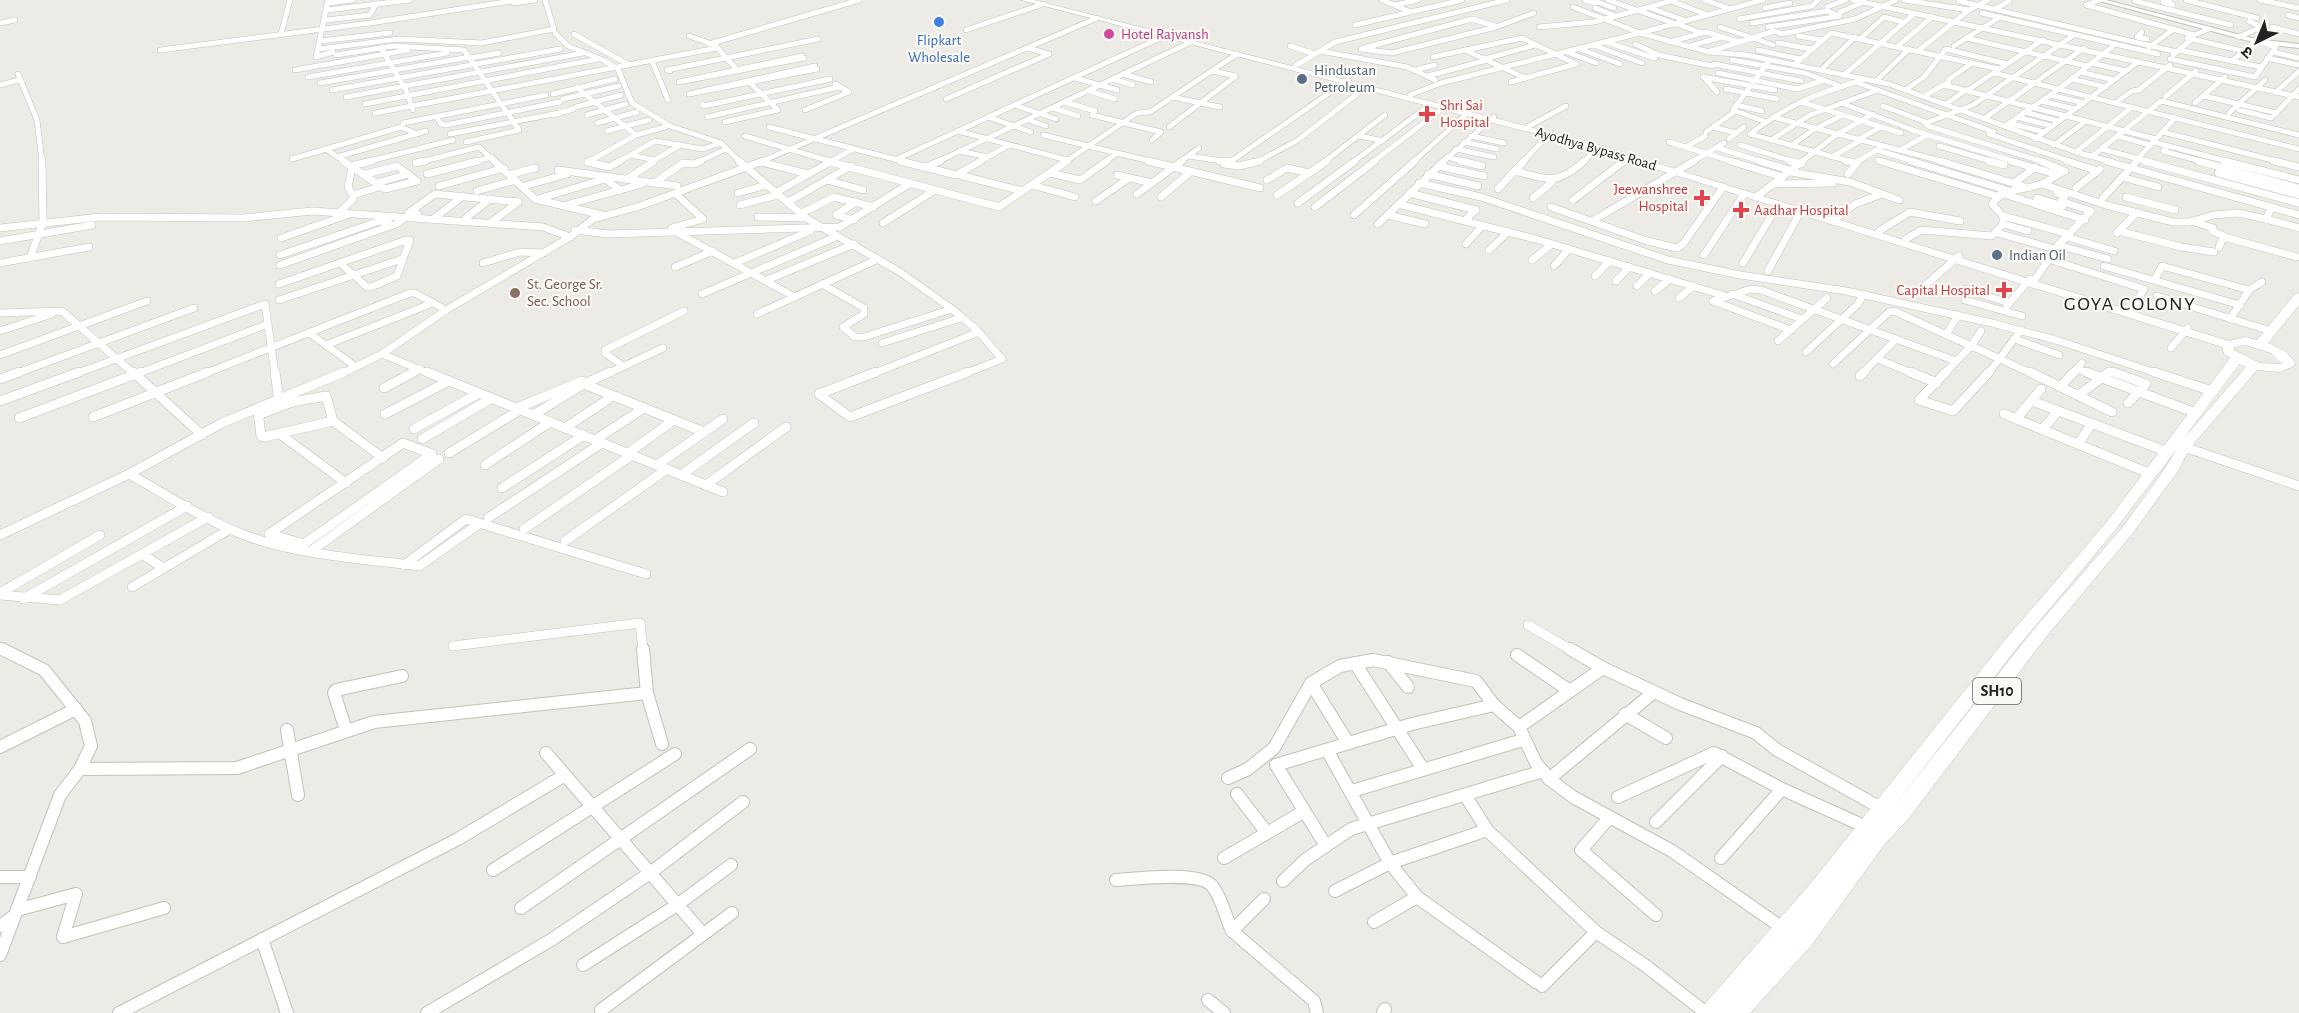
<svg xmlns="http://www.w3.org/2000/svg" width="2299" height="1013" font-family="'Alegreya Sans','Noto Sans Devanagari',sans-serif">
  <rect width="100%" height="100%" fill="#ecebe5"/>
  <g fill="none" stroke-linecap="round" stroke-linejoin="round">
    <defs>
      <g id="minor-far3">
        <path d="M328,0l-12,57 17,-5"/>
        <path d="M1382,0l29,12"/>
        <path d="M1585,0l10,3"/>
        <path d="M1608,0l94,33"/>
        <path d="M1704,0l24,8"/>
        <path d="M1763,0l-123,33 69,19 37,3 143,29 187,68 36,10"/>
        <path d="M1853,0l446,97"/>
        <path d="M1904,0l65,10"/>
        <path d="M2100,0l-14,5 108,30 15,-6"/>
        <path d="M2138,0l-3,1 96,24"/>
        <path d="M2170,0l-7,2 10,3"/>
        <path d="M2186,0l71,18"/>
        <path d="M2260,0l39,8"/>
        <path d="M1671,1l34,13"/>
        <path d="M1959,1l218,51"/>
        <path d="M1597,2l17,6"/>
        <path d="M328,3l25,-3"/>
        <path d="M514,3l21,-3"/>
        <path d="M1395,5l23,-5"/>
        <path d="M1573,7l67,26"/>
        <path d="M1827,7l19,-7"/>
        <path d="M1595,8l21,8"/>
        <path d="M1650,8l34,12"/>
        <path d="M1765,8l25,-5"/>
        <path d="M1995,9l14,-8"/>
        <path d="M327,10l83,-10"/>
        <path d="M1840,12l24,-10"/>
        <path d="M1982,13l176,41"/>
        <path d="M2288,15l11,3"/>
        <path d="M1739,19l73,-13 6,-6"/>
        <path d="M326,20l44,-5 6,-11"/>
        <path d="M0,23l15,-3"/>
        <path d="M1752,23l76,-12 10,5"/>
        <path d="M1355,25l107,-25"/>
        <path d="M1539,27l55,-5 81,-22"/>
        <path d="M1720,27l53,18"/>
        <path d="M1768,27l72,-11"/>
        <path d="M2272,27l27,7"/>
        <path d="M966,30l77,-26"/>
        <path d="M2142,32l-5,5 10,2"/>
        <path d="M555,33l13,13 35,14 15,9 14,34 38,23 51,17 19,19"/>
        <path d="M281,34l9,-34"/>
        <path d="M574,34l55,31"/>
        <path d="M689,36l26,9 23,26"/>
        <path d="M1798,36l24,4"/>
        <path d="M2239,37l22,-10 -12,-6"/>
        <path d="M1966,38l121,28"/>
        <path d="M2187,38l56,13"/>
        <path d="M1860,39l24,-22 19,5"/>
        <path d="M320,41l70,-8"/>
        <path d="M1606,42l49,16"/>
        <path d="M1669,42l37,-10 33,10"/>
        <path d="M1778,43l33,6"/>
        <path d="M709,44l150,-44"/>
        <path d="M1635,44l24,11 53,11"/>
        <path d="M1593,45l49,18"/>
        <path d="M1290,46l25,8"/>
        <path d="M1690,46l32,-9"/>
        <path d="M1898,46l34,-29"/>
        <path d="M1954,46l46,-29"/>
        <path d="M2149,47l25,-18"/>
        <path d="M1364,48l108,-29 23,7"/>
        <path d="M319,49l80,-10 83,4 72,-14 -9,-29"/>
        <path d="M1361,49l31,4 104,-26 38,-14"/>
        <path d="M1580,49l40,15"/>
        <path d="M160,50l210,-27 148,-23"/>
        <path d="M1465,50l60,28"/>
        <path d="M1758,50l42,9"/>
        <path d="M2179,50l82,17"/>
        <path d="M1320,51l87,16 28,13"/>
        <path d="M1711,51l63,-20 8,3 73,-15 41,-19"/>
        <path d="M1918,51l51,-41 19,-10"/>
        <path d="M1567,52l29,11"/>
        <path d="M2272,52l27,6"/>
        <path d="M336,55l45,-7"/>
        <path d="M2173,55l19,-16"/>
        <path d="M802,56l-123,26 125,-24"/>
        <path d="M1433,57l89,-19 54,26"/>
        <path d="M471,58l28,-5"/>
        <path d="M2267,58l32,7"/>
        <path d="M1485,59l50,-14"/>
        <path d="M2170,59l85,18 21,-30 -20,-6 -24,20"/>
        <path d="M1732,60l73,13 37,14"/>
        <path d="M652,61l16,39"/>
        <path d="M2091,63l35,8"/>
        <path d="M1714,64l87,17"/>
        <path d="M1794,65l37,-32 168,36"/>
        <path d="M815,66l-126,28 128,-25"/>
        <path d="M1295,66l40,-24 172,-42"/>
        <path d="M295,70l113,-20"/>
        <path d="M1415,70l20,-5"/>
        <path d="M1821,70l34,-33"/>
        <path d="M670,71l-3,-1 151,-31"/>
        <path d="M2080,72l34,8"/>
        <path d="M1718,73l79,16 28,-9"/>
        <path d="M1994,73l305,76"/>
        <path d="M18,74l19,46 5,42"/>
        <path d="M1123,74l28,8"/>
        <path d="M1844,75l70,-61"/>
        <path d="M1428,76l59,-16"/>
        <path d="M308,77l139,-24"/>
        <path d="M1703,77l72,13"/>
        <path d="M1704,77l13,15"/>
        <path d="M1075,78l42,12"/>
        <path d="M1113,79l20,6"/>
        <path d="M2071,79l35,8"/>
        <path d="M1876,81l33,-32"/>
        <path d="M1511,82l65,-18"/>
        <path d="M320,83l150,-26"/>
        <path d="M1858,83l136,49"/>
        <path d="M0,85l19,-5"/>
        <path d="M1944,85l212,54"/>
        <path d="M577,88l59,47"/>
        <path d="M1726,89l51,10"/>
        <path d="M332,90l228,-41"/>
        <path d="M1905,90l19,-13 22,-28 61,15"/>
        <path d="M1968,90l75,-50"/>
        <path d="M1089,91l26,8"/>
        <path d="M2276,92l23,-21"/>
        <path d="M553,94l62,-15"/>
        <path d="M1410,95l31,-12 199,-50"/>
        <path d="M2050,95l34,8"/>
        <path d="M1924,96l25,-14 -1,-2 24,-17"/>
        <path d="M2204,96l73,17"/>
        <path d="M346,97l237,-44"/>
        <path d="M1172,97l48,10"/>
        <path d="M2165,97l31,-26"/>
        <path d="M563,99l56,-13"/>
        <path d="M946,99l103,-45 -21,-6"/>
        <path d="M2041,101l34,8"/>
        <path d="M1065,102l30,9"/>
        <path d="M1801,102l100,31"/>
        <path d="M1841,103l72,27"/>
        <path d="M2115,103l17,-12 7,-1 31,-25"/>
        <path d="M2195,103l30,-26"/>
        <path d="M365,104l233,-45"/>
        <path d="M702,104l2,2 126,-27"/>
        <path d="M1946,104l20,-14"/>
        <path d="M1014,105l42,14"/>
        <path d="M1736,105l26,6"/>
        <path d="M1883,106l40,15 5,5 116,36"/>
        <path d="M576,107l45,-12"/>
        <path d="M1053,108l25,8"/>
        <path d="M413,110l-7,-20 -25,-42 12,-2 71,4 55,80 -53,12"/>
        <path d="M805,110l44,-18 -14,-8"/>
        <path d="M2239,110l32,8"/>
        <path d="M2024,112l35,9"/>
        <path d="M375,113l342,-65"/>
        <path d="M2229,113l36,-33"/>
        <path d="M553,115l20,-6"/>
        <path d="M587,115l39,-11"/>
        <path d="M1092,115l69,17 -9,8"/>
        <path d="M2274,115l25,-26"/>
        <path d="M436,116l5,8 5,1 114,-23"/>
        <path d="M707,117l132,-30"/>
        <path d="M988,117l43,15"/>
        <path d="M1773,117l172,45"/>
        <path d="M2017,117l35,9"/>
        <path d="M1985,118l99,-70"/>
        <path d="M1028,120l18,6"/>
        <path d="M725,122l53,-12 -30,-29"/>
        <path d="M1766,122l-33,-12 35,-48"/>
        <path d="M403,123l143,-28"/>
        <path d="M597,123l40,-11"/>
        <path d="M1926,123l47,-18 101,-70"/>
        <path d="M2009,123l35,9"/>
        <path d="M1529,126l37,-20"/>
        <path d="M2005,126l54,-37 53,-42"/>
        <path d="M769,127l137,35"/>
        <path d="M1169,127l67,-51 -24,-5"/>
        <path d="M1713,127l23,6"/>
        <path d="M1815,129l28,-14"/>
        <path d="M1912,130l104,32"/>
        <path d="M607,131l42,-11"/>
        <path d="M958,131l109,29"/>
        <path d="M1706,132l28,-20"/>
        <path d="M2163,132l117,30"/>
        <path d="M450,134l109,-21"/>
        <path d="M1750,134c41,-31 63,-39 112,-54"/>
        <path d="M1750,134l102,28"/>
        <path d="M1989,134l83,28"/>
        <path d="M1043,135l111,27"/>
        <path d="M745,136l88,26"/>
        <path d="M1360,136l23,5"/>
        <path d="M1471,136l33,7"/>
        <path d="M2117,136l33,9"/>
        <path d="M1729,139l15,-12"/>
        <path d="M2035,139l103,-77"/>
        <path d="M1771,140l39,-25 68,-25"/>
        <path d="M1857,140l24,-13"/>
        <path d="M1464,142l33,7"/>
        <path d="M1669,142l65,20"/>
        <path d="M2153,142l77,20"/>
        <path d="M1740,145l55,17"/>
        <path d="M2054,145l32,-24"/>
        <path d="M1791,146l23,-17"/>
        <path d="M1939,146l55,16"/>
        <path d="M2168,146l-5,5 41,11"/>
        <path d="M1686,147l19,-11"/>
        <path d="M1718,148l45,14"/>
        <path d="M326,149l19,13"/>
        <path d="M1456,149l38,8"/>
        <path d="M1902,149l25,-14"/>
        <path d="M2102,149l48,13"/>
        <path d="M1877,150l39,12"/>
        <path d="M959,151l29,6"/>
        <path d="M2076,152l56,-45"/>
        <path d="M631,155l24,5 25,-15"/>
        <path d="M1188,156l42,6 118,-82"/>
        <path d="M337,157l89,-26"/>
        <path d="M1447,157l20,5"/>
        <path d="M1832,157l29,-17"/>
        <path d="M2091,157l70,-56 138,34"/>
        <path d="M292,159l109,-32 16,7"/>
        <path d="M895,160l274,-126"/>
        <path d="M1878,160l7,2"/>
        <path d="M366,162l87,-22"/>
        <path d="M420,162l59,-15 16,15"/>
        <path d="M473,162l19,-5"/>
        <path d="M588,162l48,-27 29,-8"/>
        <path d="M618,162l37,-21 48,8 18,-6"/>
        <path d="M698,162l28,-13"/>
        <path d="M760,162l337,-144"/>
        <path d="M830,162l23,-13"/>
        <path d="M937,162l254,-120"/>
        <path d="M979,162l30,-17"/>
        <path d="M1065,162l72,-49 13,-1 87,-58"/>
        <path d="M1105,162l11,-8"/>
        <path d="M1180,162l19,-14"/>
        <path d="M1257,162l41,-22 68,-53"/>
        <path d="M1324,162l61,-47"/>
        <path d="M1353,162l78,-58"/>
        <path d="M1373,162l71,-55"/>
        <path d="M1413,162l57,-51"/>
        <path d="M1443,162l51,-45"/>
        <path d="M1523,162l26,-28"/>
        <path d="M1583,162l15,-14"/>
        <path d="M1622,162l7,-5"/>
        <path d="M1692,162l32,-19"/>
        <path d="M1801,162l35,-27 37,-21"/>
        <path d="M1857,162l23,-14"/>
        <path d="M2135,162l40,-44"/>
      </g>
      <g id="minor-far2">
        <path d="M343,161l42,28 32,-8 -20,-15 -31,8"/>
        <path d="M494,161l41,38 67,16"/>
        <path d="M739,161l67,57 94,54 52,37 25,21 25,29 -38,15"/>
        <path d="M827,161l172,46 68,-46"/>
        <path d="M900,161l56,14 25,-14"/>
        <path d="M1148,161l112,27"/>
        <path d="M1220,161h12"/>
        <path d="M1461,161l21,5"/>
        <path d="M1730,161l53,16"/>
        <path d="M1759,161l33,10"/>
        <path d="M1790,161l11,3"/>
        <path d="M1846,161l9,2"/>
        <path d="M1880,161l117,35"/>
        <path d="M1911,161l95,29"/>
        <path d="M1940,161l83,25"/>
        <path d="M1989,161l15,4"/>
        <path d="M2011,161l44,13"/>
        <path d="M2067,161l31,10"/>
        <path d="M2106,161l193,54"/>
        <path d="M2144,161l155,42"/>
        <path d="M2198,161l101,27"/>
        <path d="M2224,161l75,19"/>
        <path d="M2274,161l25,6"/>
        <path d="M588,162l21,5 11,-6"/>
        <path d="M588,162l2,-1"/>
        <path d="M761,162l47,12"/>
        <path d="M416,163l9,-2"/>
        <path d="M1224,164l15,2 21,-5"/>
        <path d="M351,166l21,-5"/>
        <path d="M1438,166l46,10"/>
        <path d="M352,168l-4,19 5,8"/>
        <path d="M924,168l16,-7"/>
        <path d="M558,170l119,16"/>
        <path d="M1515,171c33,9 43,14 69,-10"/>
        <path d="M1791,172l59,10 49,18"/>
        <path d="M1050,173l30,7 27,-19"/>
        <path d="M2218,173l81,22"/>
        <path d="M427,174l51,-13"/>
        <path d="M512,174l23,-6"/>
        <path d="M1428,174l50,12"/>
        <path d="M1848,174l11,-13"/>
        <path d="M959,175l63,16"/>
        <path d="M1117,175l35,8"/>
        <path d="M2122,177l36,10"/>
        <path d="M627,179l26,-17"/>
        <path d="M827,180l36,10"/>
        <path d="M1267,180l20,-12 22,5"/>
        <path d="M377,183l31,-9"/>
        <path d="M654,183l29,-20 11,1 7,-3"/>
        <path d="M1419,183l62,14 187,63 72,15 106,16 146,32 67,18 100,33"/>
        <path d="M2014,183l21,-16"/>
        <path d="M1772,184l61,-1"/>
        <path d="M2042,184l64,21 67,17h17l23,-7 25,-2 28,6 6,-12"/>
        <path d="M1032,185l43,12"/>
        <path d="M439,186l65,-18"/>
        <path d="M524,186l43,-12"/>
        <path d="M2076,188l24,-19"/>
        <path d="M1498,189l26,-28"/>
        <path d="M477,191l39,-11"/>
        <path d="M738,193l28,-8"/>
        <path d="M775,193l57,-32"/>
        <path d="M1409,193l67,17 -11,10"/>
        <path d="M2001,193l84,27"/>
        <path d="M1137,194l45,-33"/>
        <path d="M353,195l29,-9"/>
        <path d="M1277,195l50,-34"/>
        <path d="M1161,197l29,-25"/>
        <path d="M1756,197l47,-36"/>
        <path d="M2126,197l49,13"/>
        <path d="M1533,198l19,-16"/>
        <path d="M2037,198l26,8"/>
        <path d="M2103,198l34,-37"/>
        <path d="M538,199l67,-20 15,11"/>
        <path d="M1573,200l51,-39"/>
        <path d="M1096,201l33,-23"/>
        <path d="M788,202l63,-36"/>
        <path d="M1298,203l57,-42"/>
        <path d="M1398,204l141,36 186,56"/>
        <path d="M566,205l76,-21"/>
        <path d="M740,205l38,-10"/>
        <path d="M1315,207l60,-46"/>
        <path d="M1551,207l96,34 30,7 6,-4 40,-57"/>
        <path d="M802,213l32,-16 40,10"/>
        <path d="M338,214l15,-15v-4"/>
        <path d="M418,214l-10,-1 27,-19 83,8"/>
        <path d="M1354,215l61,-54"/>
        <path d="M1388,215l37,9"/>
        <path d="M2003,216l66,18"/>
        <path d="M758,217l48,1"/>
        <path d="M466,218l24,-19"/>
        <path d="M433,219l30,-23"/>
        <path d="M2266,219l33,9"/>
        <path d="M854,220l-18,-5 20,-13"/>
        <path d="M1592,221l102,-60"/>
        <path d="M1832,221l23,-17 27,-10"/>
        <path d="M2192,221l21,7 -1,3 12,5 -5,11"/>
        <path d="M490,223l28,-21"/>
        <path d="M883,223l52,-33"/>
        <path d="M1378,224l66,-63"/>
        <path d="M2003,224l25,7"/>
        <path d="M0,228l101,-11 142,1 69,-7 231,16 27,10"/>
        <path d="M672,228l31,-9 -27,-25"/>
        <path d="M575,230l33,4 232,-7 69,-43"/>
        <path d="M1879,231l31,-19 50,9"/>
        <path d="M2119,231l62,16 33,5"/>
        <path d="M678,233l117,64"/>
        <path d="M1997,233l58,16"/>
        <path d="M2117,233l19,-20"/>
        <path d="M2067,237l47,14"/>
        <path d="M2224,237l73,20"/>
        <path d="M281,238l66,-23"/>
        <path d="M1906,239l15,-9 71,6 11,-12v-8l-11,-12c15,-19 32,-12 52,-21 7,-3 13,-9 21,-12l-25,-10"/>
        <path d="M0,241l92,-16"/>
        <path d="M1466,244l17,-19"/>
        <path d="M2058,245l50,14"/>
        <path d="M1489,250l19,-18"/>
        <path d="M280,255l100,-34 9,2"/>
        <path d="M1704,255l40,-61"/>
        <path d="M30,258l13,-36 -1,-61"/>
        <path d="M2048,259l96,30 -13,22"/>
        <path d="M1532,260l20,-16"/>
        <path d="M0,263l89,-16"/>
        <path d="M483,263l37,-11 23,1"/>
        <path d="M735,263l75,-32"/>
        <path d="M1743,263l35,-58"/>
        <path d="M280,265l116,-41 9,-6"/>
        <path d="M1554,266l15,-17"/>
        <path d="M2104,266l136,39"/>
        <path d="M675,267l38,-16"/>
        <path d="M1768,271l35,-64"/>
        <path d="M1595,276l15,-15"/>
        <path d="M2155,279l7,-13 87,24"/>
        <path d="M767,280l87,-36"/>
        <path d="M1616,281l13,-14"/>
        <path d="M279,284l127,-44h4l-13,36 -26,11h-4l-27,-24"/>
        <path d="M822,284l42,24v6l-21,13 12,10h9l88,-28"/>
        <path d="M2032,284l27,-40 32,-33 -30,-10 4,-5 -8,-3"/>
        <path d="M1637,286l13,-13"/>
        <path d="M1921,289l38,-33"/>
        <path d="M1965,289l44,14"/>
        <path d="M1655,291l15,-12"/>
        <path d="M702,294l136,-58"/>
        <path d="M1732,294l70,25"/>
        <path d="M2157,296l114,35"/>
        <path d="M1679,298l15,-12"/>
        <path d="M279,300l123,-41"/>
        <path d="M1965,300l57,16"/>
        <path d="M1713,301l38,-12 10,1 195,71"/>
        <path d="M1713,301l78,29"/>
        <path d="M2007,306l23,-27"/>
        <path d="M0,313l62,-2 72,63"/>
        <path d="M757,314l121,-55"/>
        <path d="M2230,319l20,-30 12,-7"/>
        <path d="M0,331l52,-17"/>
        <path d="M309,333l46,33"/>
        <path d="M1946,335l12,-20"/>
        <path d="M2015,339l44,16"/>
        <path d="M1778,341l49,-43"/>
        <path d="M882,343l79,-25"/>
        <path d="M326,345l107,-42"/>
        <path d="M2171,348l17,-20"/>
        <path d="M1806,352l51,-47 7,-11"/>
        <path d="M382,354l48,20"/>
        <path d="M0,355l147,-54"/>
        <path d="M1878,359l36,15"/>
        <path d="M1833,364l56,-52 5,-1 139,63"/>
        <path d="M623,366l-18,-13v-3l79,-39"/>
        <path d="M2078,369l12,5"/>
        <path d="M15,374l179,-66"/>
        <path d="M75,374l190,-70 10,70"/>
        <path d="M137,374l131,-50"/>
        <path d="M204,374l206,-81h5l31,17"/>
        <path d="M341,374l41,-20 64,-44 124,-73 23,-18 47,-13 123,-45"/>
        <path d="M411,374l9,-5"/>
        <path d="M607,374l56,-26"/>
        <path d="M872,374l107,-42"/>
        <path d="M1862,374l34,-35"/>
        <path d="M1944,374l27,-28 10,-15"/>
        <path d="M1988,374l33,-44"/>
        <path d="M2072,374l10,-11"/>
        <path d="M2107,374l3,-3 7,3"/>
      </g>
      <g id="minor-far1">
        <path d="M133,372l69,63"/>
        <path d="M275,372l4,28"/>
        <path d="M427,372l296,120"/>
        <path d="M1910,372l27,11"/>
        <path d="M1946,372l-27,28 34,11 36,-39"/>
        <path d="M2030,372l82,40"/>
        <path d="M2086,372l110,41"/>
        <path d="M2113,372l33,12 -18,19"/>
        <path d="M2154,372l58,19"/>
        <path d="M1860,376l4,-4"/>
        <path d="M0,379l19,-7"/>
        <path d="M584,384l120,48"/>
        <path d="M2061,386l13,-14"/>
        <path d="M384,388l30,-16"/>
        <path d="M819,394l31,23 118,-45"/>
        <path d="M819,394l57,-22"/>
        <path d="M2079,395l30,-23"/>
        <path d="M0,401l79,-29"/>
        <path d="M2032,401l136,51"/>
        <path d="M517,408l65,-27"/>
        <path d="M258,410l3,26 3,1 69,-16"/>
        <path d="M385,414l64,-33"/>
        <path d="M2004,414l147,60"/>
        <path d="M258,415l34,-13 34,-6 7,25 50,37"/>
        <path d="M533,415l51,-31 26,-12"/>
        <path d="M93,417l115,-45"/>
        <path d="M19,418l122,-46"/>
        <path d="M2016,419l25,-30"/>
        <path d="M565,428l48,-32"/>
        <path d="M414,429l65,-36"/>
        <path d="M2043,429l15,-18"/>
        <path d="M280,434l66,49"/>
        <path d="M422,439l70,-41"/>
        <path d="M595,440l49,-32"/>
        <path d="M403,443l29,11 -128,90 -35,-10z"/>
        <path d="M2079,443l13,-20"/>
        <path d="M2184,447l115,39"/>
        <path d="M449,453l71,-43"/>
        <path d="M628,453l46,-33"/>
        <path d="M485,465l65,-43"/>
        <path d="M657,465l66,-46"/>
        <path d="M129,474c38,21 77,47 118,62 51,19 118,23 172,30l60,-42"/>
        <path d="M681,475l73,-52"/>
        <path d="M706,485l80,-58"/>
        <path d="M502,488l82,-53"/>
        <path d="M488,518l114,-75"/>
        <path d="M524,529l108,-74"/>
        <path d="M0,535l129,-61 93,-51 122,-51"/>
        <path d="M565,541l102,-72"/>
        <path d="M311,551l128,-92"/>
        <path d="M143,555l21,13"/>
        <path d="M404,565l62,-46 180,55"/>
        <path d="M132,587l98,-58"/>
        <path d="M0,593l100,-58"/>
        <path d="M0,595l60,5 148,-83"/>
        <path d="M23,599l164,-93"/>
        <path d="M1528,625l45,26"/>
        <path d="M453,646l187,-23 3,28"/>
        <path d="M0,648l5,3"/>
      </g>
      <g id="minor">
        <path d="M643,649l4,44 15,51"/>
        <path d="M1570,649l33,19 77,36 76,29 21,17 104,58"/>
        <path d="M1517,655l53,36"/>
        <path d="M1388,662l20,25"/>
        <path d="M1355,663l68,106"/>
        <path d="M1311,683l37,60"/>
        <path d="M1625,714l41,24"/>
        <path d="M1519,727l84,-59"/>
        <path d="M287,730l11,65"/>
        <path d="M346,730l-12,-37 2,-3 66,-14"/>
        <path d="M0,747l76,-38"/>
        <path d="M1327,750l63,113 27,34 -43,25"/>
        <path d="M546,753l157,181"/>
        <path d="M80,769l157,-1 137,-46 273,-29"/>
        <path d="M1228,778l20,-9 26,-21 37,-65 29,-17 33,-6 103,21 18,24 25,22 17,36 13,16 24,18 99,54 112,78"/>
        <path d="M1549,779l105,-87"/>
        <path d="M1352,791l171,-51"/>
        <path d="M1237,794l30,39 36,-21"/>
        <path d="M1618,797l96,-44 68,36 84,38"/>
        <path d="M1609,818l-28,32 75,65"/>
        <path d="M1656,822l66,-66"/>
        <path d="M1487,830l109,102 50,34 60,47"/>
        <path d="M1326,846l-50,-81 136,-41 82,-19"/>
        <path d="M1224,858l43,-25"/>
        <path d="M1721,858l61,-69"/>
        <path d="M493,870l182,-116"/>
        <path d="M0,877h30"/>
        <path d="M1116,880c20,-1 85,-10 97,7 9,12 13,31 19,44"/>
        <path d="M1283,881l22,-21 46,-31 192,-58"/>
        <path d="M1335,891l55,-28 97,-33 -22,-35"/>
        <path d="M1417,897l119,85"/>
        <path d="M1264,899l-32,32 82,70 3,12"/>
        <path d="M521,908l229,-159"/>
        <path d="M17,910l59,-16 -13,43"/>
        <path d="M0,926l14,-10"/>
        <path d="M63,937l101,-29"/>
        <path d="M262,939l25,74"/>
        <path d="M0,955l60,-160 20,-26 11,-23 -6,-25 -41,-51 -42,-21"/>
        <path d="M583,965l94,-60 54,-40"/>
        <path d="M1542,986l54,-54"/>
        <path d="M1208,1000l16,13"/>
        <path d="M601,1010l131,-97"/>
        <path d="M119,1013l339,-174 107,-64"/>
        <path d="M427,1013l124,-73 99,-67 93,-71"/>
        <path d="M1383,1013l2,-4"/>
      </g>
      <path id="tertiary" d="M2096,0h10l150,39 43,5v4l-43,-5z"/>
      <path id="primary" d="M1021,0h13l558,143 637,198 16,-4 12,3 38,-46 4,-1v12l-31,38 17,8 10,11 -1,4 -14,6 -23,-2 -67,78 -12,23 -46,63 -86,103 -137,181 -25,27 -73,101 -61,67h-50l3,-7 108,-123 194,-243 100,-116 125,-166 -6,-4 -2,-7 -636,-200zM2245,345l26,8 11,11 -22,-1 -26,-13v-3zM2239,364l7,3 -62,71zM2176,450l-12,20 -42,58 -88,101 -144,182 127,-163 98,-118z"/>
    </defs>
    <use href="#minor-far3" stroke="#c3c1bb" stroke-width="6"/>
    <use href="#minor-far2" stroke="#c3c1bb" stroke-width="8"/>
    <use href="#minor-far1" stroke="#c3c1bb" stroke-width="10"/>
    <use href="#minor" stroke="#c3c1bb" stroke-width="14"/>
    <use href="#tertiary" stroke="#c3c1bb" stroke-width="2"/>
    <use href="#primary" stroke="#c3c1bb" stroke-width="1"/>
    <use href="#minor-far3" stroke="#fff" stroke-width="5"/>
    <use href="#minor-far2" stroke="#fff" stroke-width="7"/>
    <use href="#minor-far1" stroke="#fff" stroke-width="9"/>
    <use href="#minor" stroke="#fff" stroke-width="12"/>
    <use href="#tertiary" fill="#fff" fill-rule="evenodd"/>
    <use href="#primary" fill="#fff" fill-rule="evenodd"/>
  </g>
  <circle fill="#3f7fe0" stroke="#faf8f2" stroke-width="2" cx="939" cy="22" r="6"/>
  <circle fill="#d1479c" stroke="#faf8f2" stroke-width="2" cx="1109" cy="34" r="6"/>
  <g fill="#5c6f8a" stroke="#faf8f2" stroke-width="2">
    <circle cx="1302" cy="79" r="6"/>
    <circle cx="1997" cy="255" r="6"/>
  </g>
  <g fill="#e0444e" stroke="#faf8f2" stroke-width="2">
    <path d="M1424 105h6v6h6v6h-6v6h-6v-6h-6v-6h6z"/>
    <path d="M1699 189h6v6h6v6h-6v6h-6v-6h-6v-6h6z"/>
    <path d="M1738 201h6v6h6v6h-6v6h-6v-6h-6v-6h6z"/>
    <path d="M2001 281h6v6h6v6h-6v6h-6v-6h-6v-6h6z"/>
  </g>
  <circle fill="#8d6e63" stroke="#faf8f2" stroke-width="2" cx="515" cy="293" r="6"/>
  <g text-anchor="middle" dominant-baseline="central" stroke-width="4.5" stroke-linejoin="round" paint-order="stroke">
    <g font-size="15" fill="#b23c85" stroke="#faf8f2" text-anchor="start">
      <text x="1121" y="34">Hotel Rajvansh</text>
    </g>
    <g font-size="15" fill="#366cbe" stroke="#faf8f2">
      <text x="939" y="40">Flipkart<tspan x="939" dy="17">Wholesale</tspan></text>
    </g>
    <g font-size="15" fill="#4e5e75" stroke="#faf8f2" text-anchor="start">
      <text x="1314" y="70">Hindustan<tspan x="1314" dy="17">Petroleum</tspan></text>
      <text x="2009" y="255">Indian Oil</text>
    </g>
    <g font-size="15" fill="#be3a42" stroke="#faf8f2" text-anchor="start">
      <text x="1440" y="105">Shri Sai<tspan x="1440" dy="17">Hospital</tspan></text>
      <text x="1688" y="189" text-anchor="end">Jeewanshree<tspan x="1688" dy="17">Hospital</tspan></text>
      <text x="1754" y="210">Aadhar Hospital</text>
      <text x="1990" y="290" text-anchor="end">Capital Hospital</text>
    </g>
    <g font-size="15" fill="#232220" stroke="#faf8f2">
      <text transform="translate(1596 149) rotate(16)">Ayodhya Bypass Road</text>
    </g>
    <g font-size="15" fill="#785e54" stroke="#faf8f2" text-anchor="start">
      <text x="527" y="284">St. George Sr.<tspan x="527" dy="17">Sec. School</tspan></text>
    </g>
    <rect fill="#faf8f2" stroke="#64625f" stroke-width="1.5" x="1973" y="678" width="48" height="26" rx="4.5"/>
    <g font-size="16" font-weight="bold" fill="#232220">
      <text x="1997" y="691">SH10</text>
    </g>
    <g font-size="20" letter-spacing="1.5" fill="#232220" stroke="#faf8f2">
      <text x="2130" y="304">GOYA COLONY</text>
    </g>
  </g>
  <g transform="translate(2257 42) rotate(223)" stroke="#faf8f2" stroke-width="4.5" paint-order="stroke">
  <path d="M0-4.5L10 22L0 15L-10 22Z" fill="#232220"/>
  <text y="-9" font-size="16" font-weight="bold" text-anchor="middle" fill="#232220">उ</text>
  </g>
</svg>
